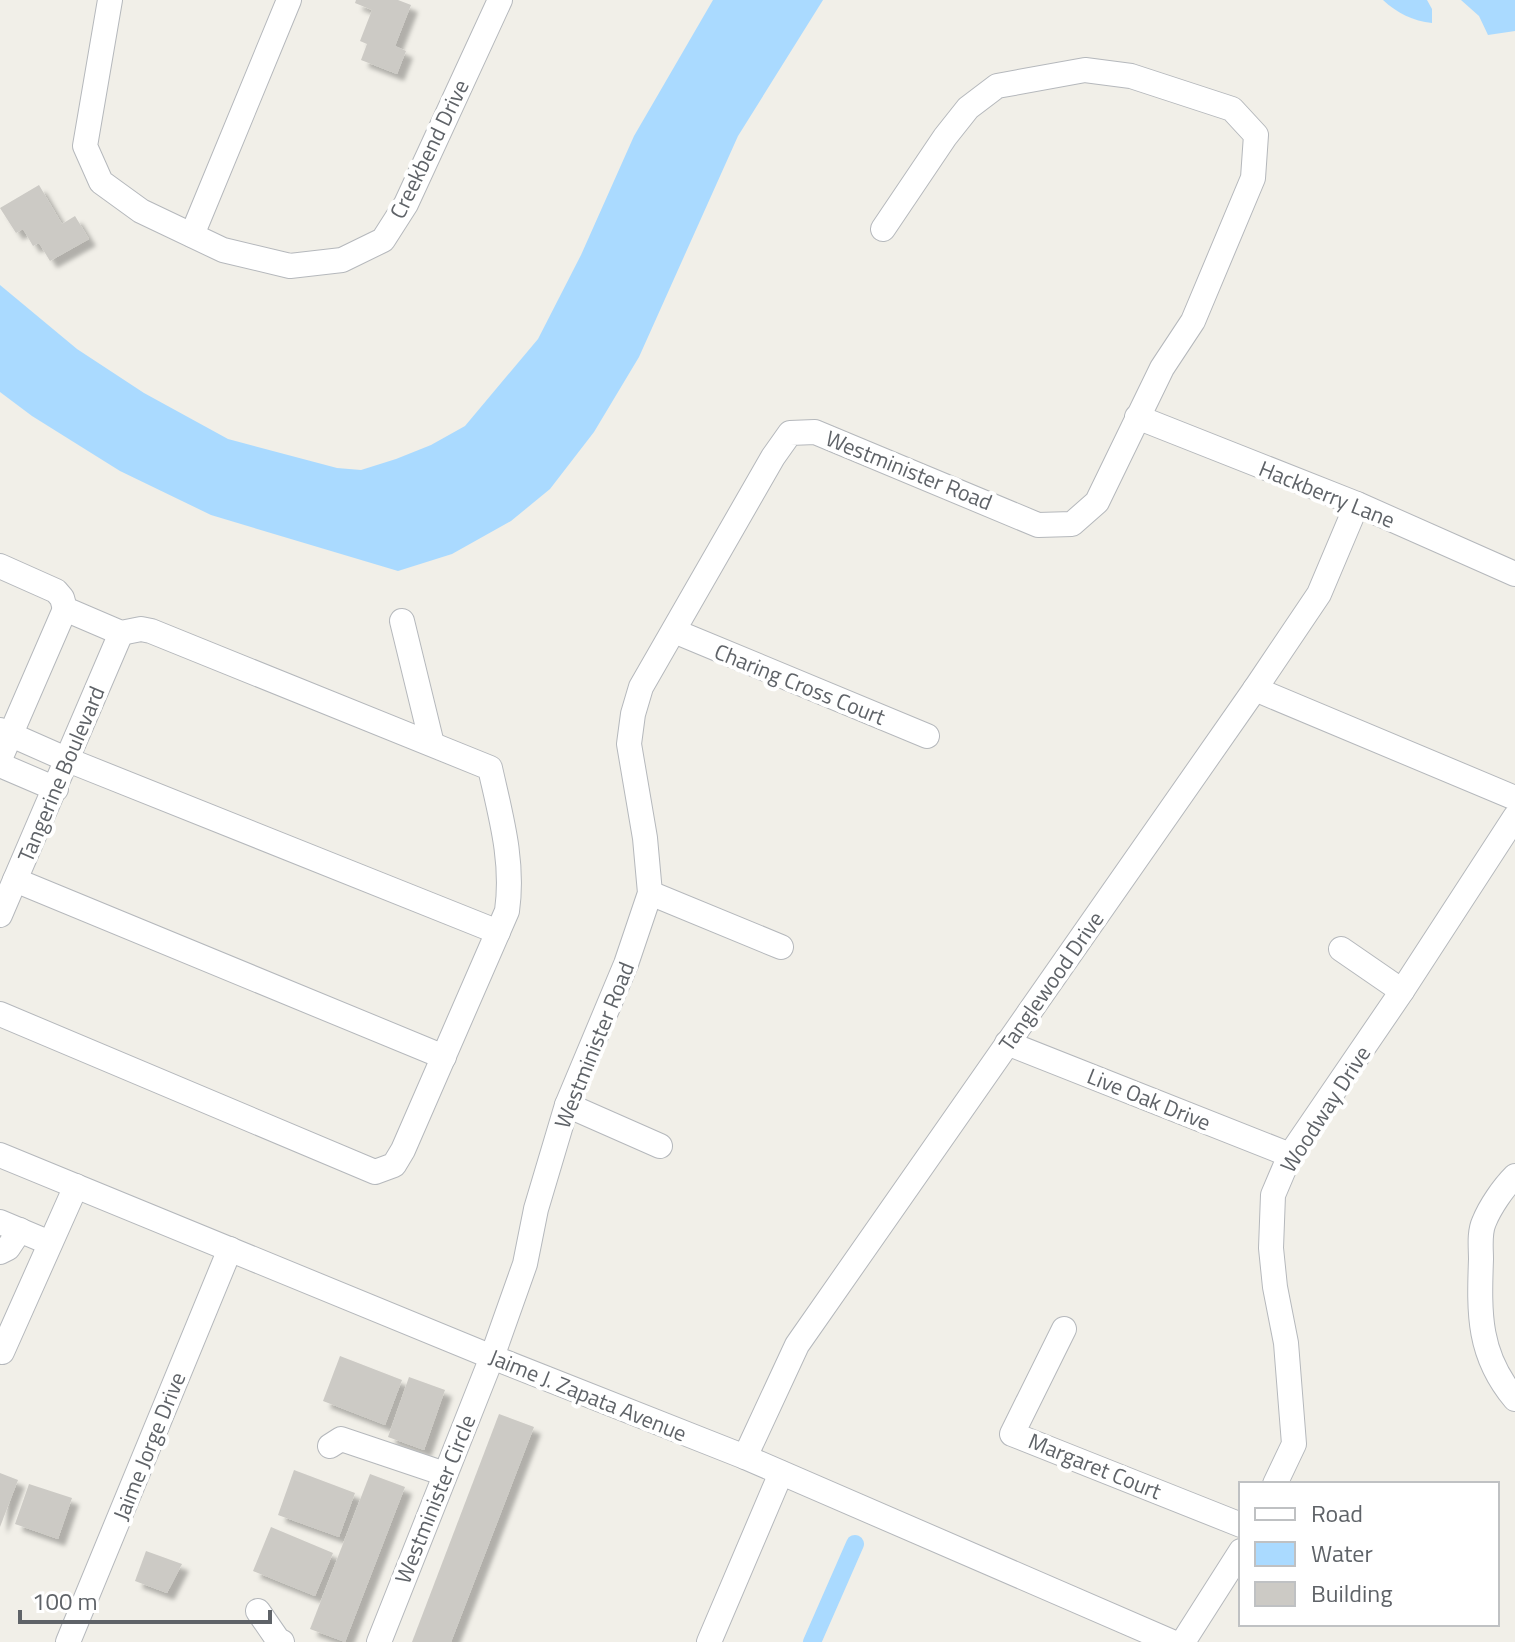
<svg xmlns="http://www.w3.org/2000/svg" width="1515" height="1642" font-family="'Titillium Web',sans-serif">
  <defs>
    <filter id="shadow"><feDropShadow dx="7" dy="7" stdDeviation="2" flood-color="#0004"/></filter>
  </defs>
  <rect width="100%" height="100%" fill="#f1efe8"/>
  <g fill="#aadaff">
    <path d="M713,0h110l-85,136 -99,221 -45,75 -44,57 -39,32 -59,33 -54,17 -187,-56 -91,-44 -88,-55 -32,-24v-107l77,64 67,44 84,46 109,29 24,2 35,-11 35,-14 34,-19 73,-87 43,-84 53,-119z"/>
    <path d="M1383,0h44l5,9v14c-19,-2 -35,-10 -49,-23z"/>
    <path d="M1461,0h54v31l-27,4 -9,-19z"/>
  </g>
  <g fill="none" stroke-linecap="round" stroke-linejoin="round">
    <path stroke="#aadaff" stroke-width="18" d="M812,1642l43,-98"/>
  </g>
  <g fill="#cccac5" filter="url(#shadow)">
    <path d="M356,0h42l13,5 -16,41 11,5 -9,23 -36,-14 6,-16 -7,-3 12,-31 -17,-7z"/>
    <path d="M39,185l23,39 13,-8 14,23 -39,22 -11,-18 -6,3 -10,-17 -7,4 -16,-25z"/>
    <path d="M340,1356l62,24 -17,45 -62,-24z"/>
    <path d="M409,1377l36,13 -21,60 -36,-13z"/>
    <path d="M499,1414l35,13 -83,215h-39z"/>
    <path d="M294,1470l61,23 -16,44 -61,-22z"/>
    <path d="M0,1473l18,7 -18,47z"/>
    <path d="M370,1474l35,13 -60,155 -35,-13z"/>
    <path d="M29,1484l43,14 -14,41 -43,-15z"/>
    <path d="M271,1527l62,26 -18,43 -62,-25z"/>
    <path d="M146,1551l36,13 -15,29 -32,-12z"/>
  </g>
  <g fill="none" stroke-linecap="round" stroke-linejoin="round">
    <defs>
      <g id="minor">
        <path d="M110,0l-25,146 16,36 40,29 82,39 67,16 52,-6 41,-20 23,-36 94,-204"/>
        <path d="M192,235l97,-235"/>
        <path d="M1137,417l220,87 158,70"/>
        <path d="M0,566l56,25 6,7 3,11 56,24 20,-4 10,2 339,137c11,49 24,94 17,143l-104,239 -9,15 -19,7 -375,-158"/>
        <path d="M402,621l30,123"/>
        <path d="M674,631l253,105"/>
        <path d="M1255,689l260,109"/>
        <path d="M0,730l68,30 430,172"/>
        <path d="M0,759l65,-150"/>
        <path d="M0,765l56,24"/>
        <path d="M15,880l429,177"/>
        <path d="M650,893l131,54"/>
        <path d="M0,915l121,-282"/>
        <path d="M1341,949l61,42"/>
        <path d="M1007,1043l283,112"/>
        <path d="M567,1105l93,41"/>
        <path d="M0,1155l492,202 253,100 427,185"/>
        <path d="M1515,1176c-12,12 -25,31 -31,46 -5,11 -3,26 -3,37 -2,55 -3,96 34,140"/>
        <path d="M0,1222l50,21"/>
        <path d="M0,1252l8,-4 12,-18"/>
        <path d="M1064,1329l-52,105 229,91"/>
        <path d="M2,1352l74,-166"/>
        <path d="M330,1446l11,-7 104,35"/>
        <path d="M745,1457l52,-112 458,-656 64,-95 38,-90"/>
        <path d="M1275,1484l19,-40 -8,-101 -11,-56 -4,-39 2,-53 17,-40 112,-164 113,-174"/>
        <path d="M258,1611l20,29 4,2"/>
        <path d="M68,1642l162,-393"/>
        <path d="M379,1642l113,-285 33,-93 11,-55 31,-104 59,-141 24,-71 -5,-55 -16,-94 4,-30 8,-27 132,-230 17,-24 25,-1 223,93 34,-1 25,-22 65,-134 31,-47 60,-143 3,-43 -24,-26 -101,-33 -46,-6 -88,16 -29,22 -23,29 -62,92"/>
        <path d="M709,1642l72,-169"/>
        <path d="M1183,1642l58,-91"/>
      </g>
    </defs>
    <use href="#minor" stroke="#b5b8bc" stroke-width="26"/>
    <use href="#minor" stroke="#fff" stroke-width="24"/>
  </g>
  <g text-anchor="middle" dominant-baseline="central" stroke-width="8" stroke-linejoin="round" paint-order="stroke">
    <g font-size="22" fill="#5f6368" stroke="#fff">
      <text transform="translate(429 149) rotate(-64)">Creekbend Drive</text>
      <text transform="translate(909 470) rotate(22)">Westminister Road</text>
      <text transform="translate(1327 494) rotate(22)">Hackberry Lane</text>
      <text transform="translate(800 684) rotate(22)">Charing Cross Court</text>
      <text transform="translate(61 774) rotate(-67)">Tangerine Boulevard</text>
      <text transform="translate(1051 981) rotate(-55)">Tanglewood Drive</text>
      <text transform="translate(594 1045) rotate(-68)">Westminister Road</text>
      <text transform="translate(1149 1099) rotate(22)">Live Oak Drive</text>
      <text transform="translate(1325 1109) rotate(-57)">Woodway Drive</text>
      <text transform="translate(588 1395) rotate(22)">Jaime J. Zapata Avenue</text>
      <text transform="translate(149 1446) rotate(-68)">Jaime Jorge Drive</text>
      <text transform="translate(1095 1466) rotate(22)">Margaret Court</text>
      <text transform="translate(435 1499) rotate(-68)">Westminister Circle</text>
    </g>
  </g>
  <rect x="1239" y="1482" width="260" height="144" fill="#ffffff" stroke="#bfc1c3" stroke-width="2"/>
  <rect x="1255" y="1508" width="40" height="12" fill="#ffffff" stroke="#bfc1c3" stroke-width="2"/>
  <text x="1311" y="1522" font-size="24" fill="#5f6368">Road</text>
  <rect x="1255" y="1542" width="40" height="24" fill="#aadaff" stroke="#bfc1c3" stroke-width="2"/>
  <text x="1311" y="1562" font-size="24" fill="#5f6368">Water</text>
  <rect x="1255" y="1582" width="40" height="24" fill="#cccac5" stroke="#bfc1c3" stroke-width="2"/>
  <text x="1311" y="1602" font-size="24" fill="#5f6368">Building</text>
  <path d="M20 1610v12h250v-12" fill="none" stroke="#5f6368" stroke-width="4"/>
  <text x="32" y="1610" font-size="24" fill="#5f6368" stroke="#ffffff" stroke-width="6" paint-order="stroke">100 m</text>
</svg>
